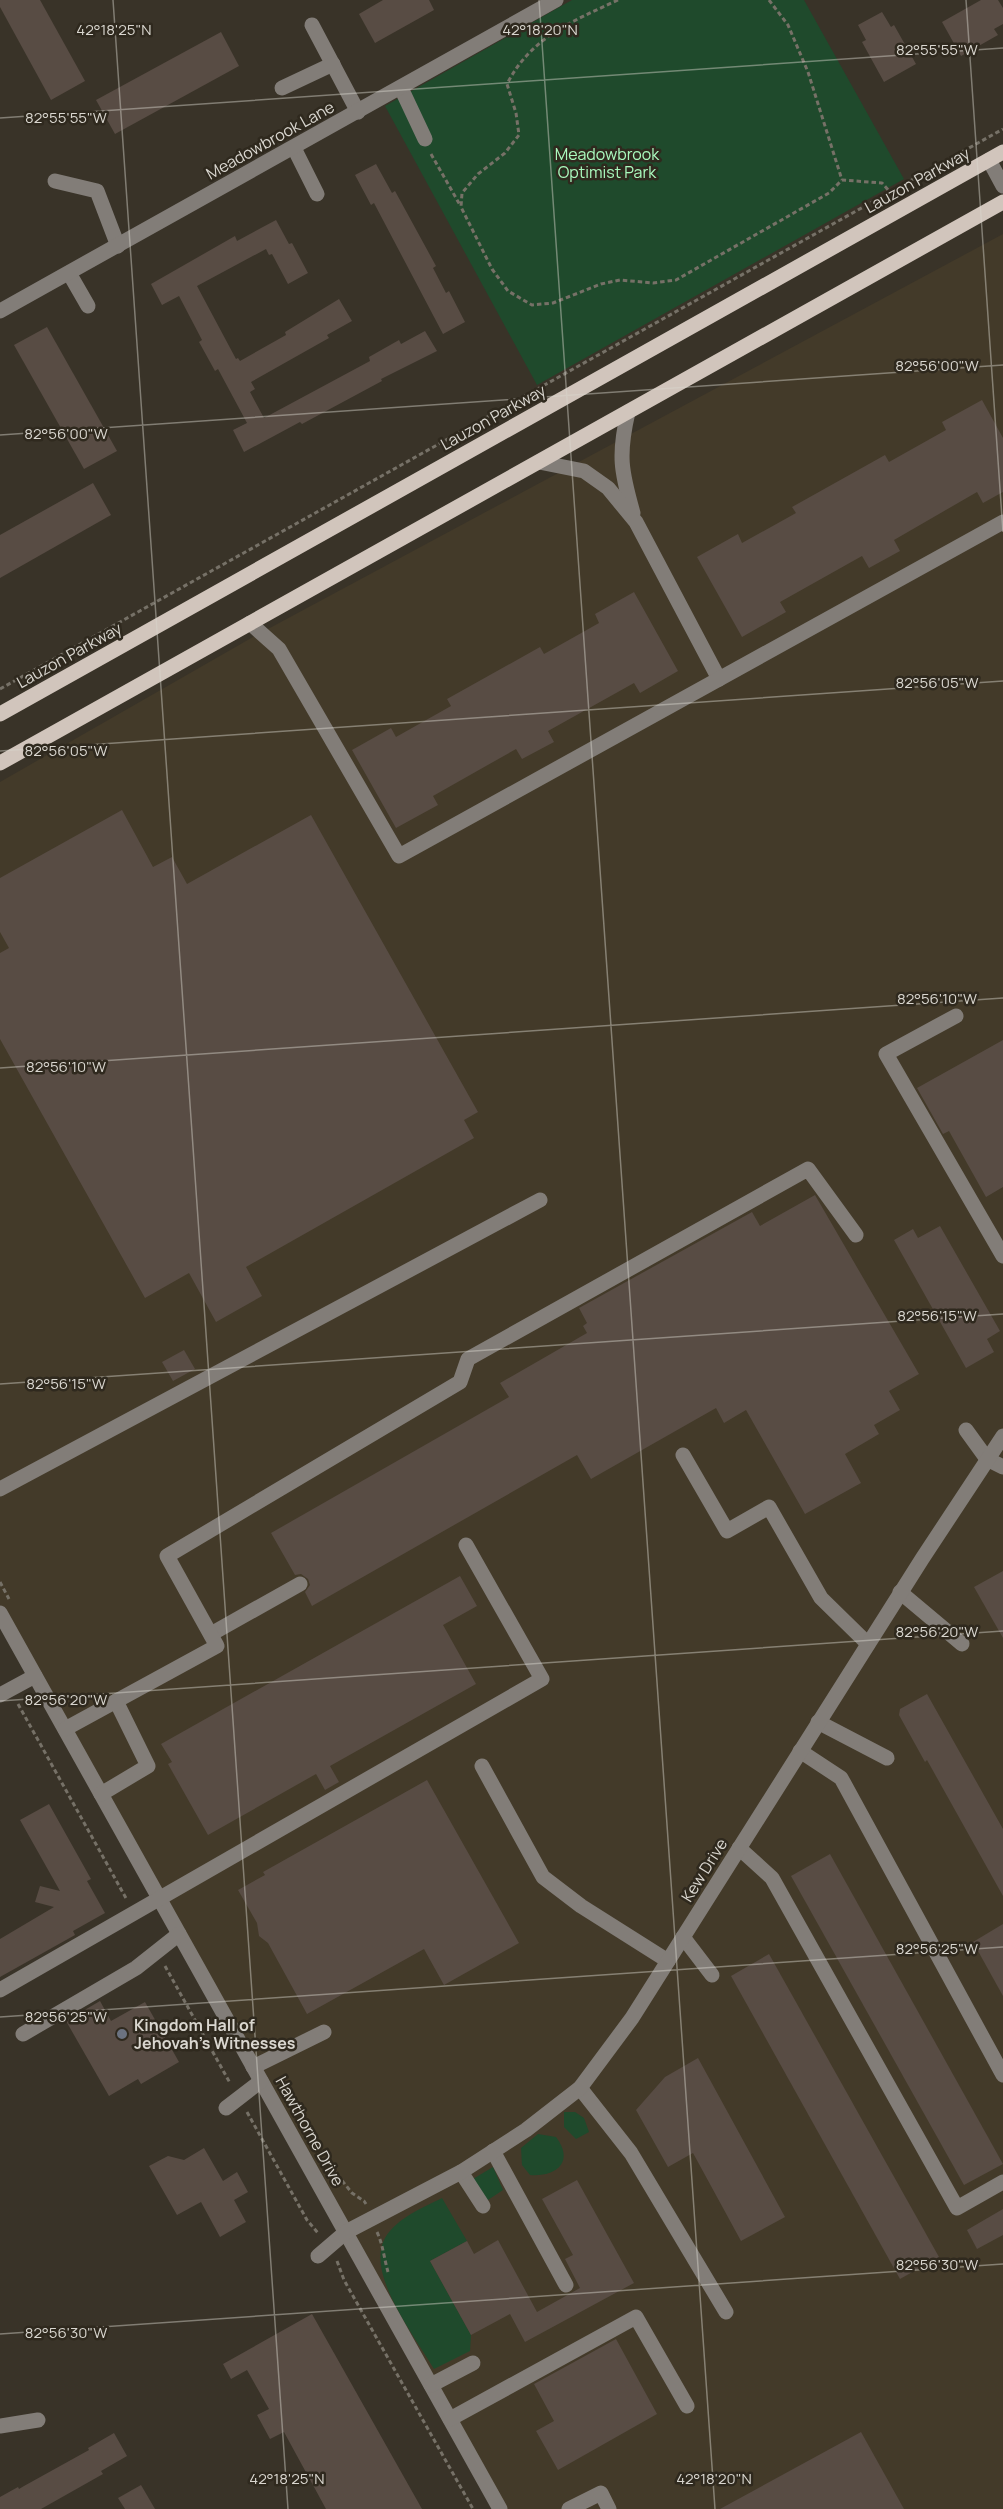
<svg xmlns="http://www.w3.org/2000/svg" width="1003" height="2509" font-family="Manrope,sans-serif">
  <rect width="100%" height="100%" fill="#393328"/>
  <path fill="#433a29" d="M1003,234v2275h-503l-500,-895v-832l253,-145z"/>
  <g fill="#1f4a2c">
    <path d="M572,0h232l100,179 -367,206 -152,-279z"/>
    <path d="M564,2112h11l9,6 5,14 -13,7 -12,-12z"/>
    <path d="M538,2134l18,3c19,25 0,40 -26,38l-8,-10 -1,-17z"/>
    <path d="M493,2167l10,23 -18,12 -12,-23z"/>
    <path d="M442,2198l25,43 -37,20 41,74 -1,16 -36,18c-18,-31 -69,-95 -49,-131 12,-20 37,-30 57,-40z"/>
  </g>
  <g fill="#584c44">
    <path d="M0,0h40l45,81 -34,19 -51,-93z"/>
    <path d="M383,0h46l5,10 -59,33 -16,-29z"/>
    <path d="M981,0h17l5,8v16l-9,5 4,6 -37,21 -19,-34z"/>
    <path d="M882,12l9,15 3,-2 22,39 -32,18 -22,-40 4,-2 -8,-15z"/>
    <path d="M221,32l18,34 -124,68 -19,-34z"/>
    <path d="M376,164l16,29 3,-2 41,75 -3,2 13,25 3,-2 16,31 -22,12 -69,-131 -3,2 -16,-30z"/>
    <path d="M276,220l13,24 3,-1 16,30 -20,11 -16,-30 -3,1 -3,-6 -69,37 39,73 2,-1 2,3 46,-26 -1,-3 54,-33 13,22 -25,14 2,3 -78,44 4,7 -5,3 14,26 106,-57 -1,-4 30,-17 2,4 24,-13 12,20 -56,28 1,2 -80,43 -2,-2 -56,30 -11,-22 14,-7 -29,-54 -3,2 -16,-29 3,-2 -23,-44 -17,9 -11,-21 84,-48 2,5z"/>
    <path d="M47,327l70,124 -33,18 -70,-124z"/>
    <path d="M982,400l21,38v54l-20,11 -6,-11 -83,48 6,11 -31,17 -7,-12 -82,46 6,10 -44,25 -45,-80 41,-23 4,9 54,-30 -4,-6 93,-52 4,7 57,-32 -4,-8z"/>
    <path d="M93,483l18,32 -111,63v-43z"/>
    <path d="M634,592l44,79 -38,22 -6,-10 -86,48 6,11 -32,17 -6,-10 -83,47 5,9 -42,23 -44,-78 39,-22 5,9 55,-31 -4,-7 93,-52 4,7 55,-31 -4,-9z"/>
    <path d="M122,810l31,57 19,-10 15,27 124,-69 167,297 -14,8 10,18 -228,129 16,29 -46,26 -27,-49 -44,25 -145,-259v-86l9,-5 -9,-16v-54z"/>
    <path d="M1003,1040v147l-17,10 -37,-66 -6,3 -26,-46z"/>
    <path d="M815,1195l104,179 -30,17 11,19 -26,15 5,9 -34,20 16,29 -56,31 -59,-104 -22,13 -8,-15 -125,71 -14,-24 -265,151 -7,-14 5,-7 -2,-6 -7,-5 -6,1 -24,-42 238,-136 -9,-14 87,-50 -4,-7 4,-3 -8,-15 173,-96 8,14z"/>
    <path d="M940,1226l60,105 -13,8 7,13 -28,16 -72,-128 19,-11 5,9z"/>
    <path d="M184,1350l11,19 -22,12 -11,-19z"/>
    <path d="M1003,1571v67l-29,-51z"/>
    <path d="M460,1576l17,30 -34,19 33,59 -146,82 9,16 -14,8 -9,-16 -108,61 -40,-71 4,-2 -11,-18z"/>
    <path d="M927,1694l76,135v67l-76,-136 -2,2 -26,-47 1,-6z"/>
    <path d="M427,1780l92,163 -75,42 -20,-36 -117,65 -39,-71 -9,-7 -2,-13 -19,-33 27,-15 -2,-3z"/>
    <path d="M49,1804l42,75 -4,2 18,32 -32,18 2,4 -75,42v-38l54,-32 -19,-5 5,-16 20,5 -40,-71z"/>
    <path d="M830,1854l173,310 -39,21 -173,-309z"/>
    <path d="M1003,1924v72l-30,-54z"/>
    <path d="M769,1954l170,303 -39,22 -169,-303z"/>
    <path d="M100,2001l11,20 34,-19 34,60 -38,22 -3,-5 -29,17 -43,-75z"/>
    <path d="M698,2058l87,159 -44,24 -48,-88 -25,14 -32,-57 29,-33z"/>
    <path d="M204,2148l19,33 14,-9 11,20 -14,8 12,22 -26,15 -19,-35 -24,13 -28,-49 19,-10 16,4z"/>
    <path d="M577,2180l57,103 -109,59 -15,-28 -39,21 -41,-74 37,-20 7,13 24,-14 39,72 34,-19 9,-5 -15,-29 8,-4 -31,-56z"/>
    <path d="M1003,2209v26l-26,14 -10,-19z"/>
    <path d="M312,2314l110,195h-96l-42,-77 -14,7 -13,-24 12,-6 -22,-39 -16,9 -8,-15z"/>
    <path d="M616,2339l41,75 -99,56 -22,-39 18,-10 -20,-37z"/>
    <path d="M861,2432l43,77h-184z"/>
    <path d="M114,2433l13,23 -26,15 2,3 -62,35h-41v-12l18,-10 1,2 5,-3 65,-36 -1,-2z"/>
    <path d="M141,2485l14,24h-30l-7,-11z"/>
  </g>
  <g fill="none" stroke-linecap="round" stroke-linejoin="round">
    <g stroke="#767167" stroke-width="3" stroke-dasharray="4.5 3" stroke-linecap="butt">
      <path d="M618,0c-45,21 -87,37 -111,84l9,29 3,22 -14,18 -27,21 -16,19 -1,14 31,62 16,22 24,14 21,-2 48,-19 19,-4 33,3 23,-3 153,-87 13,-13 40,3 8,9"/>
      <path d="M769,0l19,25 20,47 34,108"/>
      <path d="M431,154l29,51"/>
      <path d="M0,689l1003,-560"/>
      <path d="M0,1582l9,17"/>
      <path d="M18,1704l109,196"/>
      <path d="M165,1966l65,117"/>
      <path d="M247,2112l60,108 11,13"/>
      <path d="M328,2163l24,30 12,8 2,3"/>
      <path d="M377,2232c6,13 7,26 11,40"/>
      <path d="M337,2261l7,19 129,229"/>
    </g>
    <g stroke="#827d78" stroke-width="15">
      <path d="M312,25l46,87"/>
      <path d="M282,88l51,-24"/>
      <path d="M401,88l24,51"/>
      <path d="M294,148l23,46"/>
      <path d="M989,160l14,26"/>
      <path d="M55,181l42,10 21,55"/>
      <path d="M69,273l19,33"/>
      <path d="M0,311l556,-311"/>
      <path d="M628,412c-10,43 -7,59 5,101"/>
      <path d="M539,462l45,9 24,17 28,34 83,157"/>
      <path d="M250,623l29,26 120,207 604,-334"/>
      <path d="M956,1016l-70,38 117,202"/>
      <path d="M966,1430l21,29 16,8"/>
      <path d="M683,1455l44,76 42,-24 52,91 47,46"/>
      <path d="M0,1489l540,-289"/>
      <path d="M900,1592l62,52"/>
      <path d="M0,1613l500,896"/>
      <path d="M211,1634l89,-50"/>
      <path d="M0,1695l35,-19"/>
      <path d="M818,1722l69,36"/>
      <path d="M65,1729l152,-83 -50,-90 293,-174 8,-23 340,-190 48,66"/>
      <path d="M800,1751l41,27 162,297"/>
      <path d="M482,1766l61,111 38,29 87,55"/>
      <path d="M101,1794l47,-28 -32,-65"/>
      <path d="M739,1848l33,30 185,330 46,-26"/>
      <path d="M683,1937l29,38"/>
      <path d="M0,1990l542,-311 -76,-134"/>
      <path d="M23,2034l113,-66 43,-34"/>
      <path d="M253,2067l71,-35"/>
      <path d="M580,2088l51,65 95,159"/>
      <path d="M226,2108l35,-27"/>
      <path d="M493,2151l73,134"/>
      <path d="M461,2172l22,34"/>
      <path d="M318,2256l28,-24 115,-60 65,-42 54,-42 52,-70 290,-459 81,-123"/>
      <path d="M431,2385l42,-22"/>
      <path d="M450,2419l186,-102 51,89"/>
      <path d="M0,2426l38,-6"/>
      <path d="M569,2509l32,-16 8,16"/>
    </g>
    <g stroke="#d1c5bc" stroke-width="15">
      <path d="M0,714l1003,-562"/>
      <path d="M0,763l1003,-561"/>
    </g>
  </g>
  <path fill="none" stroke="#d9d6cf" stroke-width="1.5" stroke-opacity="0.45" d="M113,0l175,2509M539,0l176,2509M966,0l37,532M0,118l1003,-70M0,435l1003,-70M0,751l1003,-70M0,1068l1003,-70M0,1384l1003,-70M0,1701l1003,-70M0,2017l1003,-70M0,2334l1003,-70"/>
  <circle fill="#6b7280" stroke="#2f291e" stroke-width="2" cx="122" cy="2034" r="6"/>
  <g text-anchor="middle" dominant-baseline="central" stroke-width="5" stroke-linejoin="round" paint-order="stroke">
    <g font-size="16" fill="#d9d6cf" stroke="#2f291e">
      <text transform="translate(270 140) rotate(-29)">Meadowbrook Lane</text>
      <text transform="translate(917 180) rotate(-29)">Lauzon Parkway</text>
      <text transform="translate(493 417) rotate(-29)">Lauzon Parkway</text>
      <text transform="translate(69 655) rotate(-29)">Lauzon Parkway</text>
      <text transform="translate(704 1870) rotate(-58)">Kew Drive</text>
      <text transform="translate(310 2131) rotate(61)">Hawthorne Drive</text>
    </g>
    <g font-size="16" fill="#aafabe" stroke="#2f291e">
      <text x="607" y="154">Meadowbrook<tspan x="607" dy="18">Optimist Park</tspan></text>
    </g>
    <g font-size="16" font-weight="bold" fill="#d9d6cf" stroke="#2f291e" text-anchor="start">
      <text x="134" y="2025">Kingdom Hall of<tspan x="134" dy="18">Jehovah's Witnesses</tspan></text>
    </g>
  </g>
  <g font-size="15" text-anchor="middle" fill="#d9d6cf" stroke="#2f291e" stroke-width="5" stroke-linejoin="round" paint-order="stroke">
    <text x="114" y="35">42°18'25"N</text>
    <text x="540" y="35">42°18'20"N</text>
    <text x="937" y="55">82°55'55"W</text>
    <text x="66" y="123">82°55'55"W</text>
    <text x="937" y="371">82°56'00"W</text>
    <text x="66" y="439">82°56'00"W</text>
    <text x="937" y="688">82°56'05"W</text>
    <text x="66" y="756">82°56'05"W</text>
    <text x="937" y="1004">82°56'10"W</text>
    <text x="66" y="1072">82°56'10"W</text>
    <text x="937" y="1321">82°56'15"W</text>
    <text x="66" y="1389">82°56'15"W</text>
    <text x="937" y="1637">82°56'20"W</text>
    <text x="66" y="1705">82°56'20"W</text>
    <text x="937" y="1954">82°56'25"W</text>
    <text x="66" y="2022">82°56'25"W</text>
    <text x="937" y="2270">82°56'30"W</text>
    <text x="66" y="2338">82°56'30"W</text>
    <text x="287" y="2484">42°18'25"N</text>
    <text x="714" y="2484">42°18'20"N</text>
  </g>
</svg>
